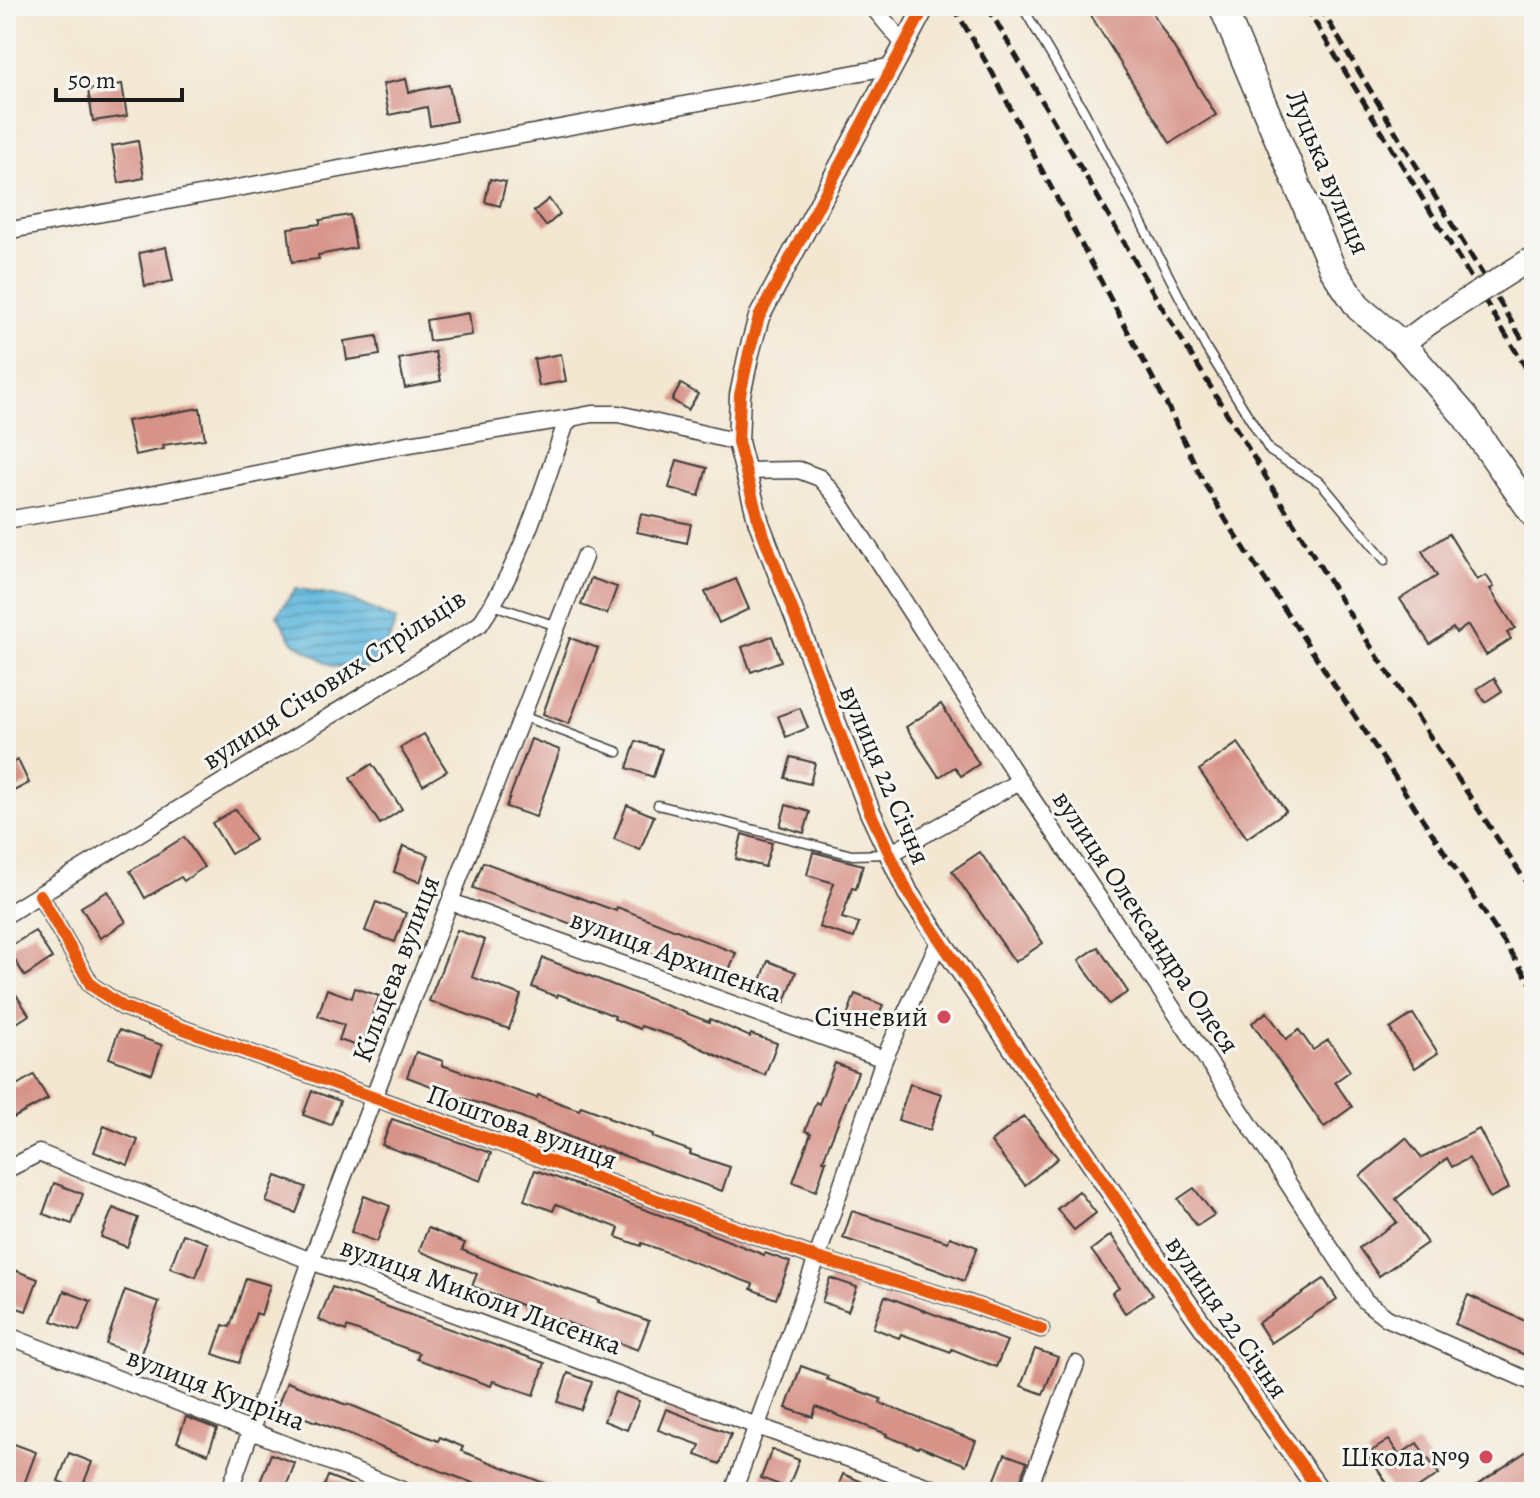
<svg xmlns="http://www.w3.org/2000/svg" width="1540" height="1498" font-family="Alegreya,serif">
  <defs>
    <pattern id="water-rules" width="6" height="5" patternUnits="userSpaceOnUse" patternTransform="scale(2)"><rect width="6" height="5" fill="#60b7dd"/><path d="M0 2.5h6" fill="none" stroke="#4e94b2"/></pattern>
  </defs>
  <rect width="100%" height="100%" fill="#f6f6f2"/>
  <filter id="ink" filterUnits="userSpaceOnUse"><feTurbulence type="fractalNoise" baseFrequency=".0125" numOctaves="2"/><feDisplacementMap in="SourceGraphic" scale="16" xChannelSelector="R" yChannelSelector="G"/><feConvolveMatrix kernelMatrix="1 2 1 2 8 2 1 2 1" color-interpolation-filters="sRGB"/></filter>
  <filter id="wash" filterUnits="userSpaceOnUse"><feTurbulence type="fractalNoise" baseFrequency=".006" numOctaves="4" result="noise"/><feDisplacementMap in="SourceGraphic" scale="32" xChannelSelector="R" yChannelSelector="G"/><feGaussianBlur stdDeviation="1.8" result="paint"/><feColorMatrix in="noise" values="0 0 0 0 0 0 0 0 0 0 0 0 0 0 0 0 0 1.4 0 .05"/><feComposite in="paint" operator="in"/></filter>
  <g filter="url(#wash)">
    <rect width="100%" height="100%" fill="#f3e7d2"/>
    <path fill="url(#water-rules)" stroke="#3e6a7c" stroke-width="2" d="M296,588l51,10 49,22 -10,28 -21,21 -32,-3 -40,-24 -16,-27z"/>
    <g id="blocks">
      <g fill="#d79388">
        <path d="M1085,6h63l68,109 -46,28z"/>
        <path d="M406,79l3,13 40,-7 7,36 -26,5 -3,-19 -38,8 -6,-31z"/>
        <path d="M122,84l5,32 -34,5 -5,-31z"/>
        <path d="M138,141l6,37 -25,5 -7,-37z"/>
        <path d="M490,179l16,3 -6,24 -15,-4z"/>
        <path d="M549,199l11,15 -14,12 -12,-15z"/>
        <path d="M350,215l6,33 -38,7 1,4 -27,3 -4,-34 32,-4v-4z"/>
        <path d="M166,247l7,34 -28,5 -6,-33z"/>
        <path d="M469,313l3,22 -43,6 -3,-21z"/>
        <path d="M377,336l3,19 -33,5 -3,-19z"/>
        <path d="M435,352l6,29 -36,7 -6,-29z"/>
        <path d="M561,354l5,27 -27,5 -5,-27z"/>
        <path d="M681,384l17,10 -10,16 -16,-10z"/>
        <path d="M200,408l5,31 -42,6 1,4 -29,6 -8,-34z"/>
        <path d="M677,460l30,8 -8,28 -30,-8z"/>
        <path d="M641,514l50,10 -4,19 -50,-11z"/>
        <path d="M1449,534l28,46 9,-5 8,12 -4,2 25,39 -8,5 4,6 -25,16 -18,-30 -12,8 -3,-5 -23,16 -30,-45 37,-23 -15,-25z"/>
        <path d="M591,578l26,9 -10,27 -26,-9z"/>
        <path d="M736,579l13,30 -30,14 -14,-31z"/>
        <path d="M772,636l9,25 -30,11 -9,-25z"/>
        <path d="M570,638l28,10 -29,76 -26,-10z"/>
        <path d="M1494,678l8,13 -17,11 -8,-13z"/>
        <path d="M941,704l38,60 -18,12 -6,-9 -16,10 -33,-50z"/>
        <path d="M800,708l8,20 -22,9 -8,-21z"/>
        <path d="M424,734l23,37 -24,14 -23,-37z"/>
        <path d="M531,739l29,11 -24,67 -30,-10z"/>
        <path d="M636,741l26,8 -9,28 -26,-9z"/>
        <path d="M1238,743l48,68 -39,27 -48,-68z"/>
        <path d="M791,757l24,6 -5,21 -25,-6z"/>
        <path d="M18,760l11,23 -23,12v-29z"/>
        <path d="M372,764l30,45 -22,15 -30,-46z"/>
        <path d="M627,805l27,11 -14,34 -26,-11z"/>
        <path d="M786,805l24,7 -6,21 -24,-7z"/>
        <path d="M236,809l19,31 -24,14 -19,-31z"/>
        <path d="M742,834l30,9 -7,24 -29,-8z"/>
        <path d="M184,837l20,30 -20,14 -3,-4 -36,21 -15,-27z"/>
        <path d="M403,846l26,9 -9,27 -26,-10z"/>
        <path d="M813,852l50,13 -7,24 -4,-1 -10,30 17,5 -5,15 -35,-11 15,-44 -27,-8z"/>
        <path d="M980,852l63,91 -28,19 -63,-91z"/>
        <path d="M483,862l133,49 1,-4 119,46 -11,27 -252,-92z"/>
        <path d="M108,891l18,31 -26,16 -19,-31z"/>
        <path d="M376,902l30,11 -11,29 -30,-11z"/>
        <path d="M457,930l28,10 -13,37 49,18 -12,34 -80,-28z"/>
        <path d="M35,931l17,27 -27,18 -18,-28z"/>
        <path d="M1098,947l30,45 -19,12 -30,-44z"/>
        <path d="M543,958l166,64 1,-3 40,18 1,-3 26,9 -12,32 -26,-9 -55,-26 -43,-14 -1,3 -26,-10 1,-3 -57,-22 -1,3 -25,-10z"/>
        <path d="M768,961l28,11 -11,30 -28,-10z"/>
        <path d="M355,988l24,8 -18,51 -22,-7 5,-15 -26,-9 9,-27 25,9z"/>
        <path d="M15,993l14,22 -23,15v-32z"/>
        <path d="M855,994l28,11 -9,24 -28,-10z"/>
        <path d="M1267,1012l19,27 13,-9 14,20 15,-10 22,31 -15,11 17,25 -28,20 -72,-104z"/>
        <path d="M1413,1014l25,39 -23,15 -25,-39z"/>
        <path d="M119,1030l43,15 -10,29 -43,-16z"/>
        <path d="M416,1052l27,9 -1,4 95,33 1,-3 41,15 2,-4 27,10v2l45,16 -1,3 39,14 -1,3 40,13 -8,24 -125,-45 -1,2 -77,-32 -69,-22v-1l-43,-16z"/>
        <path d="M835,1063l23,9 -35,88 3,1 -10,30 -23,-9 18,-49 -6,-2 11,-29 3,2z"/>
        <path d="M34,1075l14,24 -42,23v-31z"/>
        <path d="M910,1084l32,10 -12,36 -32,-10z"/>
        <path d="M312,1091l28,10 -9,24 -28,-10z"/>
        <path d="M1024,1116l34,42 -33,27 -34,-43z"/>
        <path d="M392,1119l99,34 -10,28 -71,-27v1l-28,-10z"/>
        <path d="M104,1126l34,14 -10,25 -34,-13z"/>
        <path d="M1479,1129l30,59 -19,10 -21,-40 -17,9 -5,-9 -51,41 31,44 -48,33 -20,-28 38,-26 -37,-46 46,-38 16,20z"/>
        <path d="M535,1170l161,58 68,27 1,-2 25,9 -14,37 -25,-10 2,-5 -111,-41 -1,3 -25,-9 3,-9 -63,-24 -3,7 -29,-11z"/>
        <path d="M276,1176l30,11 -10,26 -30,-11z"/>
        <path d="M54,1183l29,11 -11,30 -29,-10z"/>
        <path d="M1194,1188l20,27 -17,11 -19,-27z"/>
        <path d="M1079,1191l17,22 -22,17 -17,-21z"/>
        <path d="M364,1196l26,10 -13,36 -26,-10z"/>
        <path d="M113,1208l25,10 -11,29 -26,-10z"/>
        <path d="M852,1211l96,31 2,-5 27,10 -13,34 -27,-11 -94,-32z"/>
        <path d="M428,1228l37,15 -3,7 56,23 81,27 -1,2 51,19 -11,29 -166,-64 5,-12 -58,-23z"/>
        <path d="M183,1234l25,9 -12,34 -26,-9z"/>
        <path d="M1111,1235l42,60 -28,18 -13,-20 7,-5 -28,-38z"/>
        <path d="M9,1268l29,11 -12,32 -20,-7v-27z"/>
        <path d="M246,1278l24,7 -9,30 -5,-2 -17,50 -26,-9 10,-29 7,2z"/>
        <path d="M830,1278l27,9 -9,24 -26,-9z"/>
        <path d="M1324,1279l13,20 -66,44 -13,-20z"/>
        <path d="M332,1287l213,76 -11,32 -41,-14 -2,5 -74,-27 2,-6 -72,-26 -1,4 -27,-11z"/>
        <path d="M125,1290l34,12 -19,54 -34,-12z"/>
        <path d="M64,1291l27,10 -12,30 -27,-10z"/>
        <path d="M1468,1295l66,30v34l-79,-35z"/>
        <path d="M885,1296l122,45 -11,26 -44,-18 -1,3 -50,-18 -2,4 -26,-10z"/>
        <path d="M1035,1349l23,8 -15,37 -22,-8z"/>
        <path d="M801,1366l27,10 -2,3 55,20 -1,4 96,38 -10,24 -47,-19 -1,2 -32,-12 1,-2 -71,-27 -3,10 -27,-9z"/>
        <path d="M568,1373l24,9 -11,28 -23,-8z"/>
        <path d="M287,1382l60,23 1,-1 90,37 2,-4 23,10 -2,4 106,41h-70l-88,-33 -93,-38v1l-39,-15z"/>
        <path d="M615,1392l24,9 -12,29 -23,-9z"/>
        <path d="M666,1409l65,25 -11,30 -24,-9 4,-10 -42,-15z"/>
        <path d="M186,1417l31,12 -9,25 -31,-12z"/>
        <path d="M1389,1440l10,15 18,-12 22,31 -27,18h-19l-26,-38z"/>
        <path d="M6,1441l30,11 -13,35 -17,-6z"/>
        <path d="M772,1449l27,11 -11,28 -27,-10z"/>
        <path d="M1527,1451l7,11v30h-67z"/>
        <path d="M69,1453l23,9 -11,28 -23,-9z"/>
        <path d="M271,1454l24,9 -11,29h-8l-17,-7z"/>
        <path d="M1005,1454l22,8 -11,29 -22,-9z"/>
        <path d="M843,1474l43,18h-50z"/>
        <path d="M328,1476l38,15v1h-44z"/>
      </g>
    </g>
  </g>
  <g filter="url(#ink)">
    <use href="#blocks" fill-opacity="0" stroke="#3c3a37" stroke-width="2"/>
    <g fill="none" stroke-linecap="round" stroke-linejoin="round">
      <defs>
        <g id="service">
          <path d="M1022,6l62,105 122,237 64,103 51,32 64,77"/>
          <path d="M493,605l64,21"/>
          <path d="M522,716l96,36"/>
          <path d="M658,805l194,50 35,-1"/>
        </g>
        <g id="minor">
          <path d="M872,6l32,38"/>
          <path d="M6,231l887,-165"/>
          <path d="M746,471l53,-1 21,8 15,17 185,286 198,295 147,225 22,17 147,65"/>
          <path d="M6,520l108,-18 289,-57 168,-27"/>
          <path d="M890,854l130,-73"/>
          <path d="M40,895l51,90 32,22 694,251 145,43 79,28"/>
          <path d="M451,902l433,157"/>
          <path d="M6,915l474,-291c41,-59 61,-131 85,-198l6,-8 21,-4h27l119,28"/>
          <path d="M6,1170l33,-17 272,108 446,165 186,66"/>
          <path d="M6,1335l401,157"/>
          <path d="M229,1492l82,-231 62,-162 211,-542"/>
          <path d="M733,1492l84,-234 67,-199 56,-119"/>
          <path d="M1027,1492l49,-128"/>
        </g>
        <path id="tertiary" d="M925,6l-166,311 -10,36 -9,42 -2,47 21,81 111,289 38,81 271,399 141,200"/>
        <path id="secondary" d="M1402,344l28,-21"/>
        <path id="trunk" d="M1222,6l111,264 26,38 43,36 63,72 69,99"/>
      </defs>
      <use href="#service" stroke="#3c3a37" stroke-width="11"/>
      <use href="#minor" stroke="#3c3a37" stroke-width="19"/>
      <use href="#tertiary" stroke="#3c3a37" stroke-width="23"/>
      <use href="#secondary" stroke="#3c3a37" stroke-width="25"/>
      <use href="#trunk" stroke="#3c3a37" stroke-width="29"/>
      <use href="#service" stroke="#fff" stroke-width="8"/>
      <use href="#minor" stroke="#fff" stroke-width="16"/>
      <use href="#tertiary" stroke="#fff" stroke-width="20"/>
      <use href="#secondary" stroke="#fff" stroke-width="22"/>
      <use href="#trunk" stroke="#fff" stroke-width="26"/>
      <g stroke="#1c1c1c" stroke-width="5" stroke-dasharray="12 6" stroke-linecap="butt">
        <path d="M953,6l40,68 43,85 131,246 36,76 24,41 307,466"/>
        <path d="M987,6l167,288 191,313 189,287"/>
        <path d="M1305,6l229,375"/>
        <path d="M1319,6l206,338"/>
      </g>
      <defs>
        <path id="secondary-bridge" d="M1430,323l104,-66"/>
      </defs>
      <use href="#secondary-bridge" stroke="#3c3a37" stroke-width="25" stroke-linecap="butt"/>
      <use href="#secondary-bridge" stroke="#fff" stroke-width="22"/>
      <defs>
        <g id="cycleway">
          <path d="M925,6l-166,311 -10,36 -9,42 -2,47 21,81 111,289 38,81 271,399 141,200"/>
          <path d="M40,895l51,90 32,22 694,251 145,43 79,28"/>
        </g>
      </defs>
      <use href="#cycleway" stroke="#f6f6f2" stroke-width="17"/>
      <use href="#cycleway" stroke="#e8590c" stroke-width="12"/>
    </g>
  </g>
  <g fill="#d1495b" stroke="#f6f6f2" stroke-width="3">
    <circle cx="944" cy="1017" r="8"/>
    <circle cx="1486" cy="1457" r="8"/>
  </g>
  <g text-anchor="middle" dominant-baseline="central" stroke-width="6" stroke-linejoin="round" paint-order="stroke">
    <g font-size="28" fill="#1c1c1c" stroke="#f6f6f2">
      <text transform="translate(1328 172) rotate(67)">Луцька вулиця</text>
      <text transform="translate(334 679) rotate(-33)">вулиця Січових Стрільців</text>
      <text transform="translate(885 775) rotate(67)">вулиця 22 Січня</text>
      <text transform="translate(1146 922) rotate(56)">вулиця Олександра Олеся</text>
      <text transform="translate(676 956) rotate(20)">вулиця Архипенка</text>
      <text transform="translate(396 969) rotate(-69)">Кільцева вулиця</text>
      <text transform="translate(522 1127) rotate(20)">Поштова вулиця</text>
      <text transform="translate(481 1296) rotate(20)">вулиця Миколи Лисенка</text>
      <text transform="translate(1227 1317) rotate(55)">вулиця 22 Січня</text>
      <text transform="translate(216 1389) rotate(21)">вулиця Купріна</text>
    </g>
    <g font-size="28" fill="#1c1c1c" stroke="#f6f6f2" text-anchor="end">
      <text x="928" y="1017">Січневий</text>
      <text x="1470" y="1457">Школа №9</text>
    </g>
  </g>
  <rect width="1540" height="1498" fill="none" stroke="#f6f6f2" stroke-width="32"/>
  <path d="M56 88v12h126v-12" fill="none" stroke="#1c1c1c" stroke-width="4"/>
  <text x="68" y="88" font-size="24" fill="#1c1c1c" stroke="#f6f6f2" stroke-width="6" paint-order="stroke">50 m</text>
</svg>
